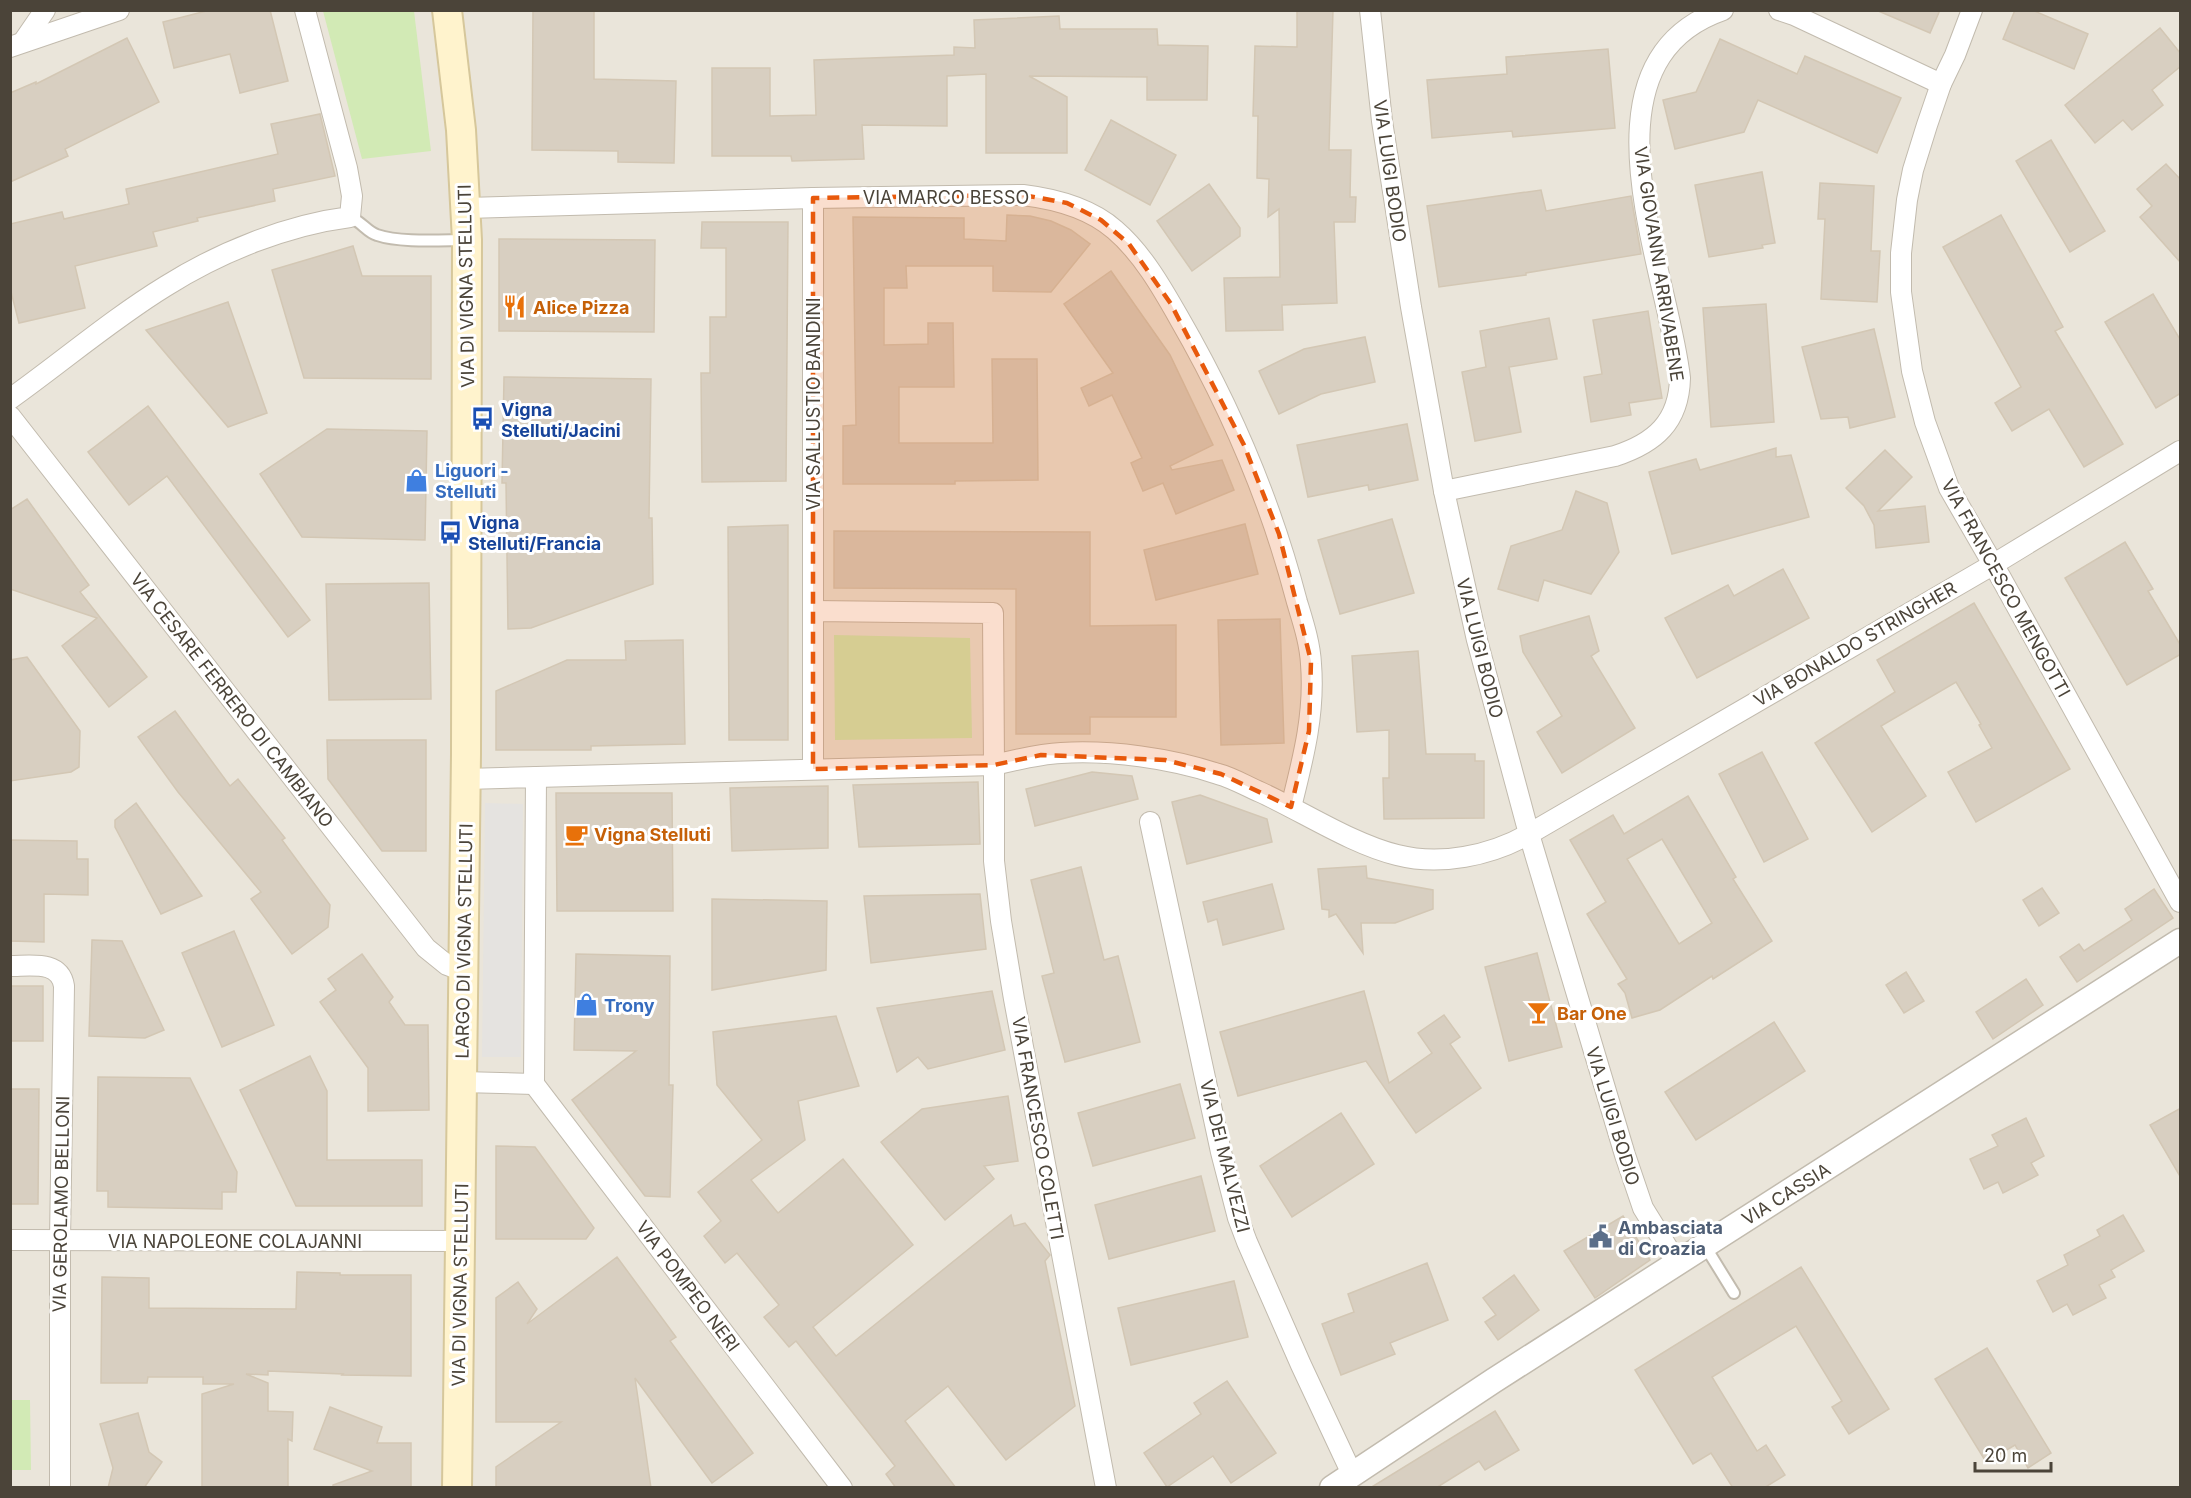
<svg xmlns="http://www.w3.org/2000/svg" width="2191" height="1498" font-family="Inter,sans-serif">
  <rect width="100%" height="100%" fill="#f6f3ec"/>
  <path fill="#eae5da" d="M10,11h2170v1476h-2169z"/>
  <g fill="#d2eab5">
    <path d="M323,11h91l17,140 -69,8z"/>
    <path d="M834,635l136,3 2,100 -137,2z"/>
    <path d="M11,1400h19l1,70h-20z"/>
  </g>
  <path fill="#e5e3e0" d="M485,803l38,1 -2,253h-39z"/>
  <g fill="#d8cfc1" stroke="#d3c7b4" stroke-width="1.5" fill-rule="evenodd">
    <path d="M210,10h60l18,71 -48,12 -10,-39 -56,14 -11,-46z"/>
    <path d="M533,10h61v69l82,2 -2,82 -56,-1v-11l-86,-1z"/>
    <path d="M1297,10h36l-4,140h22l-1,47h6l-1,25h-21l3,81 -55,2 1,25 -57,1 -2,-53 56,-1 -1,-68 -11,8 1,-38 -12,-1 1,-62h-5l2,-70 42,1z"/>
    <path d="M1876,10h64l-10,23z"/>
    <path d="M2015,10h17l56,24 -14,35 -71,-30z"/>
    <path d="M1059,16l1,13h97l1,16 50,1 -1,54h-60v-23l-118,-1 38,21v56h-81v-79l-39,2v50l-85,-1 2,34 -72,2 -1,-5h-79v-88h58v48l46,-1 -2,-55 140,-5v-8l21,1 -1,-28z"/>
    <path d="M2160,28l21,26v12l-29,24 11,15 -31,25 -9,-10 -28,23 -30,-38z"/>
    <path d="M127,38l32,64 -94,47 3,7 -58,26v-89l26,-11v2z"/>
    <path d="M1720,39l77,35 8,-18 96,42 -24,55 -119,-53 -14,32 -69,17 -12,-49 33,-8z"/>
    <path d="M1608,49l7,79 -102,9 -1,-6 -80,7 -5,-58 80,-6 -1,-17z"/>
    <path d="M320,114l15,62 -62,13 2,12 -78,17 1,3 -45,11 4,14 -82,20 10,42 -66,15 -9,-35v-64l52,-12 2,7 65,-15 -3,-15 152,-35 -7,-30z"/>
    <path d="M1111,120l65,35 -26,50 -65,-35z"/>
    <path d="M2051,140l54,91 -35,21 -54,-91z"/>
    <path d="M2166,164l15,16v83l-41,-46 12,-11 -15,-17z"/>
    <path d="M1762,172l13,71 -13,2 1,3 -54,9 -14,-72z"/>
    <path d="M1820,183l54,3 -3,65h9l-3,51 -56,-3 4,-80h-7z"/>
    <path d="M1209,184l31,44v8l-48,35 -35,-50z"/>
    <path d="M1541,190l5,21 85,-15 10,58 -115,19v2l-87,12 -12,-81z"/>
    <path d="M1007,215l23,1 21,5 20,9 19,14 -39,48 -58,-1v-25h-87l1,22h-23v57l44,-1v-21h25l1,64h-55v56h94l-1,-84h45l1,121 -83,1v3h-112v-58l13,-1 -3,-208 111,1v21l42,2z"/>
    <path d="M2001,215l62,112 -8,4 68,113 -39,23 -35,-58 -37,22 -17,-28 26,-16 -78,-140z"/>
    <path d="M702,222h86l-2,259 -84,1 -1,-109h9v-56h16v-69h-25z"/>
    <path d="M499,239l156,1 -1,92 -155,-1z"/>
    <path d="M353,246l9,30h69v103l-127,-1 -32,-108z"/>
    <path d="M1111,271l59,84 43,90 -43,21 2,4 50,-10 12,30 -58,24 -13,-31 -20,8 -12,-28 11,-5 -30,-63 -23,11 -8,-18 32,-15 -49,-69z"/>
    <path d="M2153,294l28,47v52l-25,15 -51,-86z"/>
    <path d="M228,302l39,111 -39,14 -82,-97z"/>
    <path d="M1766,304l8,118 -63,5 -8,-119z"/>
    <path d="M1648,311l14,87 -33,5 2,12 -40,7 -7,-45 18,-3 -9,-54z"/>
    <path d="M1549,318l8,41 -48,8 12,65 -46,9 -13,-69 24,-5 -6,-36z"/>
    <path d="M1874,329l21,88 -45,11 -2,-11 -27,2 -19,-72z"/>
    <path d="M1365,337l10,45 -54,12 -42,20 -20,-43 45,-22z"/>
    <path d="M504,377l147,2 -2,139h3l1,66 -122,44 -23,1 -2,-146h-4z"/>
    <path d="M148,406l162,214 -22,17 -121,-161 -38,29 -41,-53z"/>
    <path d="M1407,424l11,56 -49,10 -1,-5 -60,12 -11,-52z"/>
    <path d="M327,429l100,2 -2,109 -123,-3 -42,-63z"/>
    <path d="M1776,448v9l15,-2 18,62 -137,37 -23,-82 47,-13 4,11z"/>
    <path d="M1885,450l27,27 -34,34 47,-5 4,36 -53,6 -2,-23 -10,-19 -18,-18z"/>
    <path d="M1576,491l31,12 12,49 -28,42 -47,-14 -6,21 -40,-12 13,-43 51,-16z"/>
    <path d="M27,499l62,86 -9,7 67,85 -38,30 -47,-61 35,-28 -87,-29v-79z"/>
    <path d="M1392,519l22,74 -74,21 -22,-74z"/>
    <path d="M1245,524l13,50 -102,26 -12,-50z"/>
    <path d="M788,525v215h-59l-1,-213z"/>
    <path d="M834,531l256,1v94l86,-1v92h-86v17h-74v-145l-182,-1z"/>
    <path d="M2125,542l28,47 -5,2 33,55v8l-54,31 -62,-107z"/>
    <path d="M1783,569l26,49 -112,60 -32,-60 63,-33 6,11z"/>
    <path d="M429,583l2,116 -102,1 -3,-116z"/>
    <path d="M1974,603l96,166 -94,53 -28,-50 44,-24 -13,-23 2,-1 -25,-42 -75,44 45,70 -54,36 -57,-89 80,-51 -18,-32z"/>
    <path d="M1589,616l10,35 -8,5 44,72 -73,45 -25,-41 25,-16 -39,-64 -3,-16z"/>
    <path d="M1280,619l4,124 -63,2 -3,-125z"/>
    <path d="M683,640l2,104 -94,2v4h-95v-59l71,-31h59l-1,-19z"/>
    <path d="M1418,651l8,103h49v7h9v57l-100,1 -1,-41h6v-48l-32,2 -5,-76z"/>
    <path d="M27,657l53,74 -1,36 -8,5 -61,9v-121z"/>
    <path d="M175,711l55,75 8,-7 47,59 -3,2 48,65 -2,22 -36,27 -41,-55 10,-7 -83,-100 -40,-55z"/>
    <path d="M327,740h99v111h-44l-54,-72z"/>
    <path d="M1762,752l46,87 -44,23 -45,-88z"/>
    <path d="M1092,772l40,4 6,23 -103,27 -9,-37z"/>
    <path d="M978,782l2,62 -121,3 -6,-62z"/>
    <path d="M828,786v62l-96,3 -2,-63z"/>
    <path d="M556,793h116l1,118h-116z"/>
    <path d="M1200,795l67,24 5,23 -85,22 -15,-62z"/>
    <path d="M1688,796l48,81 -3,2 39,62 -59,38 -1,-3 -52,34 -28,8 -7,-25 -7,-9 9,-5 -40,-65 19,-12 -36,-62 43,-25 11,19zM1662,839l50,84 -33,21 -52,-85z"/>
    <path d="M136,803l66,93 -41,18 -46,-87v-7z"/>
    <path d="M10,840l67,1v18h11v36l-44,-1v48l-34,-1z"/>
    <path d="M1366,866l1,12 66,12v19l-38,14h-34l2,30 -27,-39 -7,3v-7l-7,-1 -4,-40z"/>
    <path d="M1081,867l23,93 14,-4 22,86 -75,20 -23,-86 12,-3 -23,-93z"/>
    <path d="M1272,884l12,45 -61,16 -6,-26 -9,3 -5,-20z"/>
    <path d="M2042,888l17,25 -20,13 -16,-26z"/>
    <path d="M2154,889l19,29 -96,64 -17,-25 19,-13 5,7 48,-31 -7,-11z"/>
    <path d="M980,894l6,55 -115,14 -7,-67z"/>
    <path d="M712,899l115,2 -1,69 -114,20z"/>
    <path d="M234,931l40,94 -52,22 -40,-94z"/>
    <path d="M92,940l30,1 42,89 -19,8 -56,-2z"/>
    <path d="M1537,953l25,94 -53,14 -24,-94z"/>
    <path d="M362,954l31,43 -4,5 16,23h23l1,85 -61,1v-43l-48,-66 16,-12 -8,-11z"/>
    <path d="M576,954l94,2 -1,129h4l-3,112 -25,-1 -73,-96 64,-49 -62,-1z"/>
    <path d="M1906,972l18,29 -20,12 -18,-28z"/>
    <path d="M2026,979l17,26 -50,34 -17,-27z"/>
    <rect x="10" y="986" width="33" height="55"/>
    <path d="M992,991l13,59 -77,19 -10,-12 -21,15 -20,-64z"/>
    <path d="M1364,991l25,92 43,-30 -14,-20 26,-18 16,22 -10,7 31,44 -65,45 -50,-72 -128,35 -18,-64z"/>
    <path d="M836,1016l23,70 -61,15 7,39 -54,40 27,33 65,-54 70,86 -100,82 23,29 175,-141 3,11 11,-3 25,32 -5,6 30,145 -69,54 -58,-74 -43,35 51,67h-60l-10,-14 9,-8 -99,-125 -7,6 -25,-30 15,-12 -42,-52 -12,10 -21,-27 17,-15 -23,-29 64,-52 -45,-55 -4,-53z"/>
    <path d="M1774,1022l31,49 -109,69 -31,-48z"/>
    <path d="M310,1056l17,35v69h95v46h-126l-56,-116z"/>
    <path d="M98,1077l92,1 47,94 -1,20h-14v17l-114,-2v-16h-11z"/>
    <path d="M1180,1084l15,54 -102,28 -15,-53z"/>
    <path d="M10,1089h29l-1,115h-28z"/>
    <path d="M1008,1096l10,65 -34,5 10,13 -49,41 -64,-78 41,-33z"/>
    <path d="M2181,1108v70l-31,-53z"/>
    <path d="M1341,1113l33,51 -82,53 -32,-51z"/>
    <path d="M2026,1118l18,38 -13,7 7,12 -35,18 -5,-11 -14,7 -14,-30 28,-13 -6,-11z"/>
    <path d="M496,1146l39,1 59,81 -8,11h-90z"/>
    <path d="M1201,1176l14,55 -106,28 -14,-54z"/>
    <path d="M2123,1215l21,36 -33,19 4,7 -16,8 7,13 -33,17 -6,-11 -14,8 -16,-31 31,-16 -4,-10 36,-19 -3,-6z"/>
    <path d="M1623,1216l27,44 -55,38 -31,-47z"/>
    <path d="M617,1257l59,80 -6,4 83,112 -41,30 -77,-105 16,110h-155v-21l65,-45h-65v-124l22,-16 19,27 -10,15z"/>
    <path d="M1427,1263l21,57 -58,23 5,11 -54,21 -19,-51 32,-12 -6,-18z"/>
    <path d="M1801,1267l88,142 -40,25 -17,-27 10,-6 -46,-75 -84,51 45,74 9,-6 19,30 -21,13h-31l-22,-35 -18,11 -58,-94z"/>
    <path d="M297,1272l43,1v2h71v101l-69,-1 1,-1 -75,-3v4l-22,-1 22,9v28l25,1 -1,29 -4,-2v49h-86v-94l32,-10h-31v-7h-55l-1,6h-46l1,-106 47,1v30l147,1z"/>
    <path d="M1514,1275l25,35 -41,30 -13,-18 11,-7 -13,-17z"/>
    <path d="M1234,1281l14,56 -117,28 -13,-57z"/>
    <path d="M1987,1348l64,105 -23,15 -13,-23 -29,17 -51,-83z"/>
    <path d="M1227,1381l49,72 -45,30 -18,-27 -46,31 -23,-34 57,-39 -7,-11z"/>
    <path d="M330,1407l52,20 -5,16h34v45h-78v-3l39,-14 -58,-22z"/>
    <path d="M1495,1411l24,39 -34,20 -6,-9 -43,27h-66z"/>
    <path d="M138,1413l11,39 13,10 -18,26h-36l5,-20 -13,-44z"/>
  </g>
  <g fill="none" stroke-linecap="round" stroke-linejoin="round">
    <defs>
      <g id="service">
        <path d="M350,217c12,5 17,15 27,18 23,8 65,5 90,5"/>
        <path d="M1705,1246l29,47"/>
      </g>
      <g id="minor">
        <path d="M1370,10l12,111 29,186 33,184 33,149 52,194 96,321 18,53 34,55"/>
        <path d="M1779,10l15,5 147,69"/>
        <path d="M1972,10l-17,45 -14,29 -14,41 -14,45 -6,30 -6,53v39l11,79 13,51 24,66 52,90 179,324"/>
        <path d="M23,42l22,-32"/>
        <path d="M10,47l109,-37"/>
        <path d="M467,208l346,-10 210,-3c33,4 67,13 92,35 27,23 47,58 64,88 52,90 92,184 118,284 6,20 13,41 14,62 4,50 -8,95 -20,143"/>
        <path d="M10,399c52,-37 102,-80 156,-113 54,-34 121,-61 184,-69l2,-21 -5,-28 -42,-158"/>
        <path d="M10,416l416,532 21,17 16,6"/>
        <path d="M1444,491l171,-35c40,-13 64,-34 65,-78 -12,-109 -107,-316 43,-368"/>
        <path d="M813,611v-413"/>
        <path d="M536,777l458,-12 -1,-152 -180,-2v158"/>
        <path d="M466,779l70,-2 -2,307"/>
        <path d="M1150,822l71,330 17,66 9,24 54,123 51,109"/>
        <path d="M10,966c21,0 50,-6 54,20l-4,254v248"/>
        <path d="M462,1082l72,2"/>
        <path d="M534,1084l308,404"/>
        <path d="M10,1240l450,1"/>
        <path d="M1106,1488l-92,-489 -13,-78 -7,-60v-96c22,-5 44,-11 67,-12 50,-3 109,5 157,21 15,4 28,12 42,18 42,19 92,52 137,63 43,11 93,1 132,-21l465,-270 186,-113"/>
      </g>
      <path id="tertiary" d="M1332,1488l161,-107 687,-440"/>
      <path id="secondary" d="M447,10l14,120 6,110 -1,514 -9,734"/>
    </defs>
    <use href="#service" stroke="#c2bbae" stroke-width="14"/>
    <use href="#minor" stroke="#c2bbae" stroke-width="22"/>
    <use href="#tertiary" stroke="#c2bbae" stroke-width="27"/>
    <use href="#secondary" stroke="#d6c79b" stroke-width="32"/>
    <use href="#service" stroke="#fff" stroke-width="10"/>
    <use href="#minor" stroke="#fff" stroke-width="20"/>
    <use href="#tertiary" stroke="#fff" stroke-width="24"/>
    <use href="#secondary" stroke="#fff3cd" stroke-width="28"/>
  </g>
  <path fill="#e8590c" fill-opacity="0.2" stroke="#e8590c" stroke-width="4.5" stroke-dasharray="12 8" stroke-linejoin="round" d="M1023,195l44,8 34,17 28,24 42,60 73,141 35,89 32,127 -2,70 -18,76 -70,-33 -56,-14 -124,-5 -47,10 -181,4v-571z"/>
  <defs>
    <symbol id="restaurant-bare" viewBox="-9 -9 18 18"><path d="M-5-6h1v4h1v-4h1v4h1v-4h1v5L-1.5 .5V6h-2V.5L-5-1ZM5-6V6H3V1.5H1.5Q1.5-4 5-6Z" fill="#e8710a" stroke="#fff" stroke-width="2.5" paint-order="stroke"/></symbol>
    <symbol id="bus-bare" viewBox="-9 -9 18 18"><path d="M-5-6H5V4H4V6H2V4H-2V6H-4V4H-5ZM-3.5-4V0h7V-4ZM-3.5 1.2v1.5H-2V1.2ZM2 1.2v1.5H3.5V1.2Z" fill="#1a4fb4" stroke="#fff" stroke-width="2.5" paint-order="stroke"/></symbol>
    <symbol id="shop-bare" viewBox="-9 -9 18 18"><path d="M-5-2.5h2.3a2.7 3.5 0 0 1 5.4 0H5L5.5 6h-11ZM-1.5-2.5h3a1.5 2.3 0 0 0-3 0Z" fill="#3f7fe0" stroke="#fff" stroke-width="2.5" paint-order="stroke"/></symbol>
    <symbol id="cafe-bare" viewBox="-9 -9 18 18"><path d="M-5.5-4.5H6V0H3Q3 3.5 0 3.5H-2.5Q-5.5 3.5-5.5 0ZM3-3.2v2h1.7v-2ZM-6 4.5H4V6H-6Z" fill="#e8710a" stroke="#fff" stroke-width="2.5" paint-order="stroke"/></symbol>
    <symbol id="bar-bare" viewBox="-9 -9 18 18"><path d="M-6-5H6L.8 .8V4.5H3.5V6h-7V4.5H-.8V.8Z" fill="#e8710a" stroke="#fff" stroke-width="2.5" paint-order="stroke"/></symbol>
    <symbol id="civic-bare" viewBox="-9 -9 18 18"><path d="M-.6-6.5H3V-4.5H.6V-3L4-1V1h2V6H-6V1h2V-1L-.6-3ZM-1.2 2.5V6h2.4V2.5Z" fill="#5c6f8a" stroke="#fff" stroke-width="2.5" paint-order="stroke"/></symbol>
  </defs>
  <g fill-rule="evenodd">
    <use href="#restaurant-bare" x="498" y="290" width="33" height="33"/>
    <use href="#bus-bare" x="466" y="402" width="33" height="33"/>
    <use href="#shop-bare" x="400" y="464" width="33" height="33"/>
    <use href="#bus-bare" x="434" y="516" width="33" height="33"/>
    <use href="#cafe-bare" x="560" y="818" width="33" height="33"/>
    <use href="#shop-bare" x="570" y="988" width="33" height="33"/>
    <use href="#bar-bare" x="1522" y="996" width="33" height="33"/>
    <use href="#civic-bare" x="1584" y="1220" width="33" height="33"/>
  </g>
  <g text-anchor="middle" dominant-baseline="central" stroke-width="6" stroke-linejoin="round" paint-order="stroke">
    <g font-size="18" fill="#4b4439" stroke="#fff">
      <text transform="translate(1390 171) rotate(82)">VIA LUIGI BODIO</text>
      <text x="946" y="197">VIA MARCO BESSO</text>
      <text transform="translate(1659 264) rotate(81)">VIA GIOVANNI ARRIVABENE</text>
      <text transform="translate(466 286) rotate(-91)">VIA DI VIGNA STELLUTI</text>
      <text transform="translate(813 404) rotate(-90)">VIA SALLUSTIO BANDINI</text>
      <text transform="translate(2006 588) rotate(61)">VIA FRANCESCO MENGOTTI</text>
      <text transform="translate(1855 644) rotate(-30)">VIA BONALDO STRINGHER</text>
      <text transform="translate(1480 648) rotate(76)">VIA LUIGI BODIO</text>
      <text transform="translate(232 700) rotate(52)">VIA CESARE FERRERO DI CAMBIANO</text>
      <text transform="translate(464 941) rotate(-89)">LARGO DI VIGNA STELLUTI</text>
      <text transform="translate(1613 1116) rotate(73)">VIA LUIGI BODIO</text>
      <text transform="translate(1038 1128) rotate(80)">VIA FRANCESCO COLETTI</text>
      <text transform="translate(1225 1156) rotate(76)">VIA DEI MALVEZZI</text>
      <text transform="translate(1786 1194) rotate(-32)">VIA CASSIA</text>
      <text transform="translate(61 1204) rotate(-89)">VIA GEROLAMO BELLONI</text>
      <text x="235" y="1241">VIA NAPOLEONE COLAJANNI</text>
      <text transform="translate(460 1285) rotate(-89)">VIA DI VIGNA STELLUTI</text>
      <text transform="translate(688 1286) rotate(53)">VIA POMPEO NERI</text>
    </g>
    <g font-size="18" font-weight="bold" fill="#c56008" stroke="#fff" text-anchor="start">
      <text x="533" y="307">Alice Pizza</text>
      <text x="594" y="834">Vigna Stelluti</text>
      <text x="1557" y="1013">Bar One</text>
    </g>
    <g font-size="18" font-weight="bold" fill="#164399" stroke="#fff" text-anchor="start">
      <text x="501" y="409">Vigna<tspan x="501" dy="21">Stelluti/Jacini</tspan></text>
      <text x="468" y="522">Vigna<tspan x="468" dy="21">Stelluti/Francia</tspan></text>
    </g>
    <g font-size="18" font-weight="bold" fill="#366cbe" stroke="#fff" text-anchor="start">
      <text x="435" y="470">Liguori -<tspan x="435" dy="21">Stelluti</tspan></text>
      <text x="604" y="1005">Trony</text>
    </g>
    <g font-size="18" font-weight="bold" fill="#4e5e75" stroke="#fff" text-anchor="start">
      <text x="1618" y="1227">Ambasciata<tspan x="1618" dy="21">di Croazia</tspan></text>
    </g>
  </g>
  <rect width="2191" height="1498" fill="none" stroke="#4b4439" stroke-width="24"/>
  <path d="M1975 1462v9h76v-9" fill="none" stroke="#4b4439" stroke-width="3"/>
  <text x="1984" y="1462" font-size="18" fill="#4b4439" stroke="#ffffff" stroke-width="4.5" paint-order="stroke">20 m</text>
</svg>
